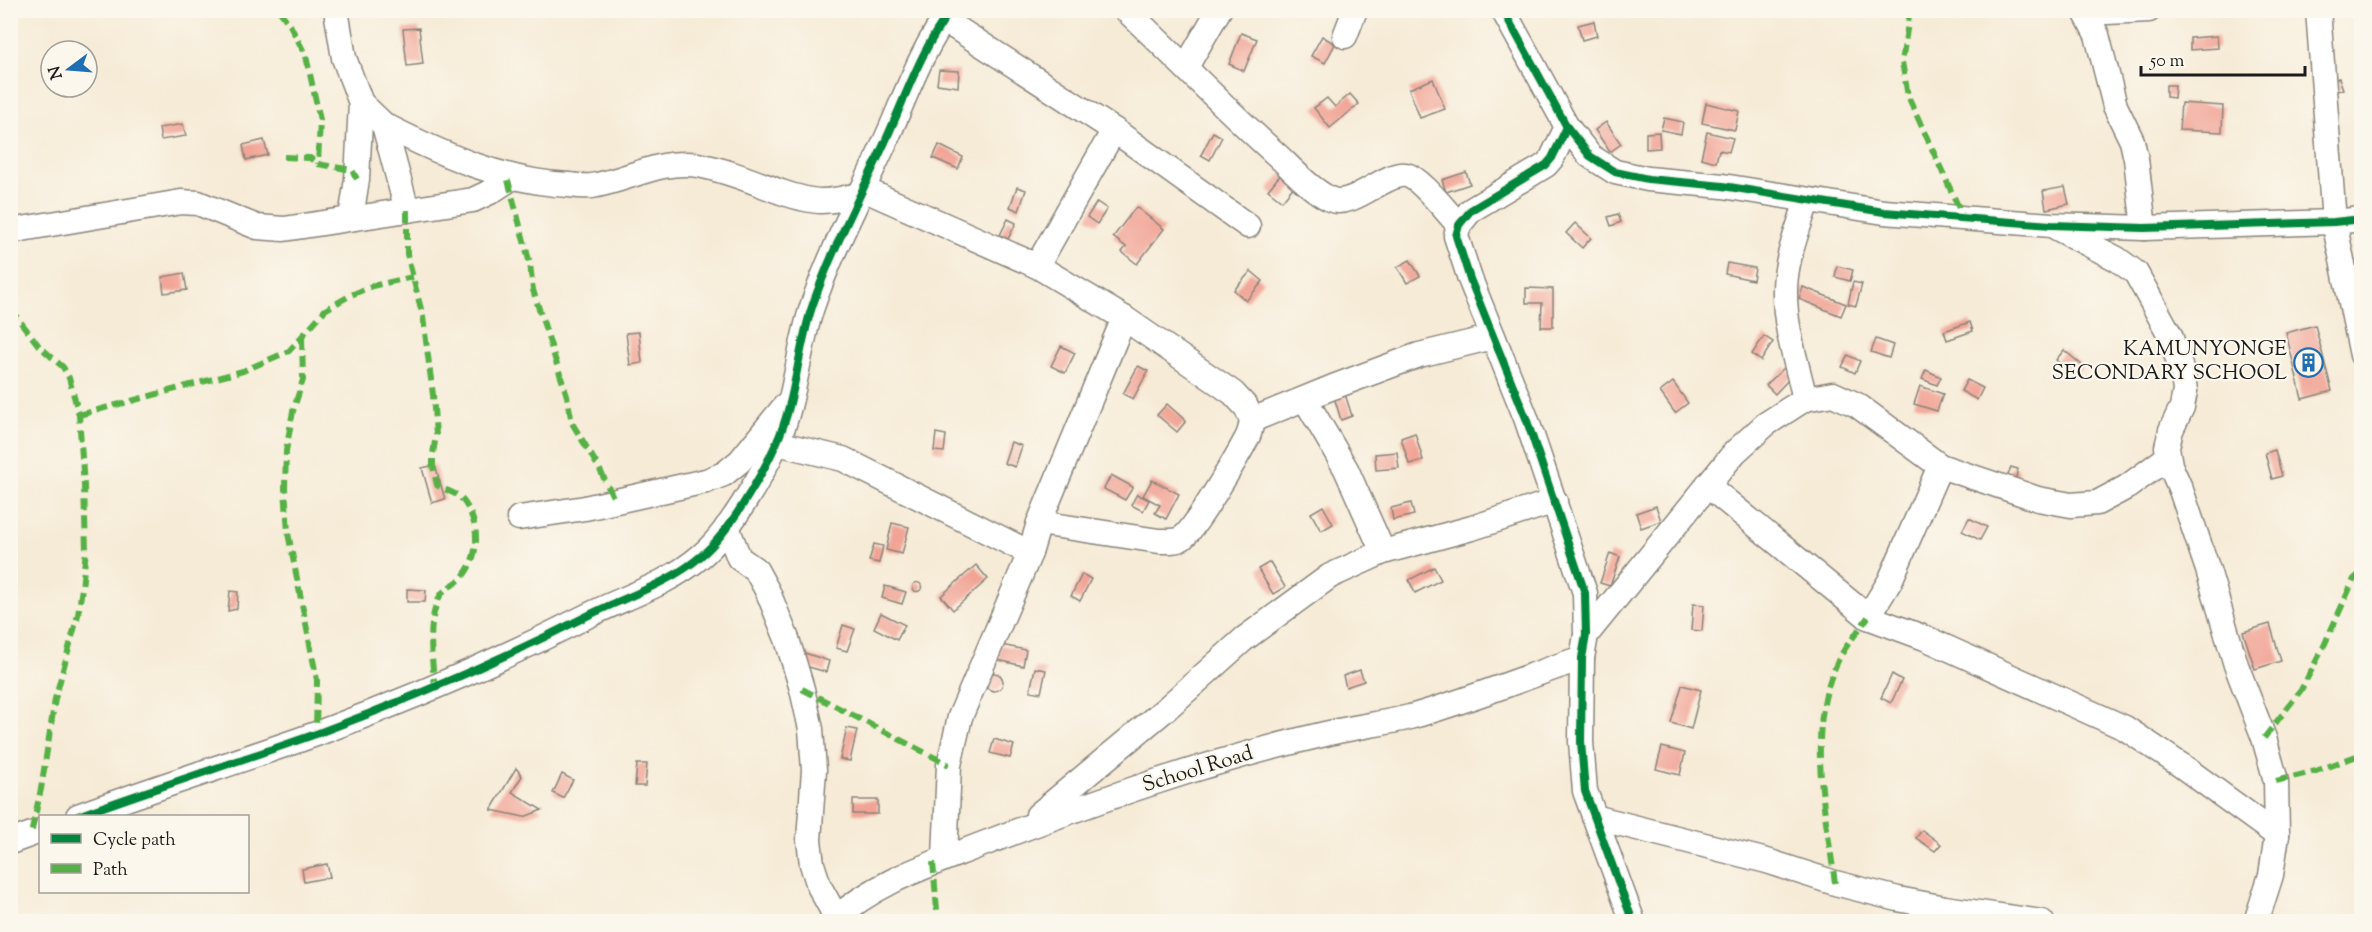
<svg xmlns="http://www.w3.org/2000/svg" width="2372" height="932" font-family="'Sorts Mill Goudy',serif">
  <rect width="100%" height="100%" fill="#fbf7ec"/>
  <filter id="ink" filterUnits="userSpaceOnUse"><feTurbulence type="fractalNoise" baseFrequency=".0167" numOctaves="2"/><feDisplacementMap in="SourceGraphic" scale="12" xChannelSelector="R" yChannelSelector="G"/><feConvolveMatrix kernelMatrix="1 2 1 2 8 2 1 2 1" color-interpolation-filters="sRGB"/></filter>
  <filter id="wash" filterUnits="userSpaceOnUse"><feTurbulence type="fractalNoise" baseFrequency=".008" numOctaves="4" result="noise"/><feDisplacementMap in="SourceGraphic" scale="24" xChannelSelector="R" yChannelSelector="G"/><feGaussianBlur stdDeviation="1.35" result="paint"/><feColorMatrix in="noise" values="0 0 0 0 0 0 0 0 0 0 0 0 0 0 0 0 0 1.4 0 .05"/><feComposite in="paint" operator="in"/></filter>
  <g filter="url(#wash)">
    <rect width="100%" height="100%" fill="#f6ebd7"/>
    <g id="blocks">
      <g fill="#f1a496">
        <path d="M1594,21l3,15 -15,4 -4,-15z"/>
        <path d="M419,28l4,36 -16,2 -4,-37z"/>
        <path d="M1241,33l16,6 -13,32 -15,-7z"/>
        <path d="M1322,36l13,8 -10,19 -14,-7z"/>
        <path d="M2217,36l1,12 -28,2v-12z"/>
        <path d="M939,70l20,1 -1,16 -21,-3z"/>
        <path d="M2339,78l4,11 -15,5 -4,-11z"/>
        <path d="M1433,79l12,30 -25,9 -11,-29z"/>
        <path d="M2166,85h9l-1,13 -8,-1z"/>
        <path d="M1350,94l9,10 -29,24 -16,-20 13,-10 8,9z"/>
        <path d="M1706,103l33,8 -4,19 -33,-7z"/>
        <path d="M2181,103l42,3 -1,26 -43,-2z"/>
        <path d="M1664,118l19,4 -2,12 -20,-4z"/>
        <path d="M1606,122l15,22 -11,8 -15,-22z"/>
        <path d="M183,124l3,12 -25,4 -2,-12z"/>
        <path d="M1213,132l9,5 -12,23 -9,-5z"/>
        <path d="M1659,132l1,16 -14,1v-16z"/>
        <path d="M1707,132l26,6 -4,14 -10,-2 -3,12 -15,-4z"/>
        <path d="M264,140l4,15 -22,5 -3,-15z"/>
        <path d="M939,145l24,12 -5,12 -25,-11z"/>
        <path d="M1466,172l4,12 -24,8 -4,-12z"/>
        <path d="M1281,174l14,11 -13,16 -14,-11z"/>
        <path d="M1017,187l9,3 -7,21 -9,-4z"/>
        <path d="M2065,187l4,17 -23,5 -3,-18z"/>
        <path d="M1097,202l10,7 -10,15 -10,-7z"/>
        <path d="M1136,207l28,22 -27,35 -15,-12 4,-5 -13,-10z"/>
        <path d="M1618,214l3,8 -10,4 -3,-9z"/>
        <path d="M1008,219l8,4 -8,16 -8,-4z"/>
        <path d="M1575,223l16,15 -9,10 -16,-15z"/>
        <path d="M1410,260l10,16 -13,7 -10,-16z"/>
        <path d="M1727,263l28,5 -2,12 -28,-6z"/>
        <path d="M1837,266l16,4 -3,11 -15,-4z"/>
        <path d="M1251,271l12,10 -17,20 -12,-11z"/>
        <path d="M184,273l3,17 -23,3 -2,-16z"/>
        <path d="M1853,282l9,2 -6,22 -8,-2z"/>
        <path d="M1803,287l43,17 -5,12 -42,-17z"/>
        <path d="M1526,288l27,1v38h-12l1,-24h-16z"/>
        <path d="M1970,322l3,9 -26,9 -3,-9z"/>
        <path d="M2315,325l17,66 -30,8 -16,-66z"/>
        <path d="M639,332l3,31 -12,2 -4,-32z"/>
        <path d="M1764,336l9,6 -12,19 -9,-7z"/>
        <path d="M1876,339l17,6 -4,13 -18,-6z"/>
        <path d="M1061,346l14,7 -10,20 -14,-7z"/>
        <path d="M2064,350l19,16 -8,10 -19,-16z"/>
        <path d="M1848,355l12,6 -5,12 -13,-6z"/>
        <path d="M1138,366l10,5 -15,28 -10,-5z"/>
        <path d="M1785,367l8,8 -18,19 -9,-9z"/>
        <path d="M1926,370l15,7 -4,8 -15,-6z"/>
        <path d="M1967,380l16,8 -6,12 -16,-9z"/>
        <path d="M1673,382l15,21 -13,10 -15,-21z"/>
        <path d="M1920,386l23,8 -6,17 -23,-7z"/>
        <path d="M1345,394l7,22 -11,4 -7,-23z"/>
        <path d="M1167,404l19,17 -9,11 -20,-17z"/>
        <path d="M936,433l10,2 -2,17 -10,-1z"/>
        <path d="M1415,433l8,27 -14,4 -8,-26z"/>
        <path d="M1011,442l11,4 -7,21 -11,-4z"/>
        <path d="M2275,450l7,26 -10,3 -7,-26z"/>
        <path d="M1397,452l2,16 -23,2 -1,-16z"/>
        <path d="M435,465l10,34 -13,4 -10,-35z"/>
        <path d="M2011,467l7,2 -3,12 -8,-3z"/>
        <path d="M1111,475l22,12 -8,13 -21,-11z"/>
        <path d="M1152,480l27,14 -13,25 -11,-6 5,-8 -17,-9z"/>
        <path d="M1137,494l12,6 -6,11 -12,-6z"/>
        <path d="M1411,503l3,12 -21,5 -2,-12z"/>
        <path d="M1323,506l10,18 -12,7 -10,-18z"/>
        <path d="M1656,506l5,15 -20,7 -5,-15z"/>
        <path d="M1969,518l18,9 -7,13 -18,-9z"/>
        <path d="M892,523l17,4 -7,27 -16,-4z"/>
        <path d="M874,544l9,2 -4,17 -10,-2z"/>
        <path d="M1610,553l10,4 -10,29 -10,-3z"/>
        <path d="M1270,562l15,25 -12,7 -15,-25z"/>
        <path d="M976,565l12,14 -35,31 -12,-14z"/>
        <path d="M1434,567l7,13 -26,13 -6,-13z"/>
        <path d="M1082,574l9,5 -11,22 -9,-5z"/>
        <circle cx="917" cy="587" r="4.5"/>
        <path d="M885,586l21,6 -4,12 -20,-6z"/>
        <path d="M407,589l19,1 -1,12h-18z"/>
        <path d="M230,591l8,1 -1,17 -9,2z"/>
        <path d="M1693,604l11,1 -2,26 -11,-1z"/>
        <path d="M881,613l24,12 -8,15 -23,-12z"/>
        <path d="M2270,624l11,37 -26,8 -12,-37z"/>
        <path d="M843,625l12,4 -8,22 -11,-3z"/>
        <path d="M1001,645l25,5 -3,16 -25,-6z"/>
        <path d="M805,653l24,8 -3,11 -24,-7z"/>
        <path d="M1035,668l11,2 -5,23 -11,-2z"/>
        <path d="M1360,670l4,11 -18,6 -3,-11z"/>
        <circle cx="994" cy="682" r="9"/>
        <path d="M1892,674l10,6 -11,23 -10,-5z"/>
        <path d="M1682,685l19,5 -10,39 -20,-6z"/>
        <path d="M847,728l10,2 -7,31 -10,-2z"/>
        <path d="M994,739l20,6 -4,13 -20,-5z"/>
        <path d="M1662,747l23,6 -5,22 -24,-6z"/>
        <path d="M637,764h10l-2,22h-10z"/>
        <path d="M516,768l6,8 -10,16 30,18 -18,7 -33,-7z"/>
        <path d="M562,774l11,6 -10,18 -10,-5z"/>
        <rect x="853" y="800" width="25" height="14"/>
        <path d="M1922,830l19,14 -6,7 -19,-13z"/>
        <path d="M327,864l3,13 -26,5 -2,-13z"/>
      </g>
    </g>
  </g>
  <g filter="url(#ink)">
    <use href="#blocks" fill-opacity="0" stroke="#89847a" stroke-width="1.5"/>
    <g fill="none" stroke-linecap="round" stroke-linejoin="round">
      <defs>
        <g id="street">
          <path d="M336,10l8,48 17,45 23,22 23,85"/>
          <path d="M1126,10c51,48 99,99 151,145 16,15 33,34 53,44 22,11 56,-28 76,-24 15,3 41,38 53,50"/>
          <path d="M1503,10l64,117 23,29 25,16 33,7 75,7 161,26 167,13 93,3 190,-6 28,-3"/>
          <path d="M2084,10l13,25 18,71 17,35 4,18 8,69"/>
          <path d="M2318,10l16,212 28,133"/>
          <path d="M2086,13l63,-3"/>
          <path d="M944,20l170,110 134,96"/>
          <path d="M1345,36l10,-26"/>
          <path d="M1186,67l33,-57"/>
          <path d="M384,125c57,29 120,57 185,60 8,1 16,2 23,1 37,-6 68,-27 106,-21 28,5 56,17 83,27 12,4 27,9 40,9 14,0 26,-3 40,-7"/>
          <path d="M1567,127l-15,31 -6,7 -75,45 -12,15 -3,11 14,43 56,139 59,175 1,42 -4,23 -1,84 4,49 48,131"/>
          <path d="M863,189l174,77 87,52 109,75 13,14 6,13c-1,6 -2,13 -5,18 -9,17 -53,93 -65,100 -6,4 -16,3 -23,3l-120,-18"/>
          <path d="M351,218l6,-39 4,-76"/>
          <path d="M2057,228l60,31 19,14 34,62 13,40 2,16 -3,16 -11,23 -4,17 3,18 11,25 27,80 28,95 28,73 12,43 1,54 -6,40 -15,47"/>
          <path d="M10,231l171,-29 17,1 59,24 27,2 189,-29 17,-8 23,-15"/>
          <path d="M1037,266l77,-136"/>
          <path d="M1305,399l41,70 37,83"/>
          <path d="M1805,399c-8,-35 -21,-73 -20,-109 0,-29 13,-61 22,-89"/>
          <path d="M1252,420l81,-33 86,-32 74,-18"/>
          <path d="M777,443l66,16 187,94"/>
          <path d="M1707,485l161,132 57,21 200,90 57,38 95,69"/>
          <path d="M519,518l66,-10 121,-27 18,-7 16,-13 44,-54"/>
          <path d="M727,527l12,31 17,12 12,22 19,47 15,50 9,40 3,41 -5,70 3,24 7,22 17,31"/>
          <path d="M1868,617l22,-36 50,-115"/>
          <path d="M1586,635l149,-183 31,-28 39,-25 28,-5 24,11 83,61 98,33 33,6 26,-2 30,-16 41,-30"/>
          <path d="M1038,815l129,-107 77,-69 86,-63 53,-24 89,-24 83,-27"/>
          <path d="M78,816c79,-29 159,-54 238,-82 92,-34 183,-73 271,-118 38,-19 82,-32 114,-60 27,-22 60,-79 75,-112 20,-43 21,-92 36,-137 19,-56 48,-110 73,-165 20,-44 36,-93 66,-132"/>
          <path d="M1594,817l173,44 68,22 63,16 47,9 97,14"/>
          <path d="M10,842l30,-11"/>
          <path d="M945,857l4,-92 11,-48 70,-164 9,-30 85,-205"/>
          <path d="M831,922c46,-41 96,-56 152,-78 112,-43 225,-83 342,-110 28,-7 57,-10 85,-17 58,-16 115,-40 172,-59"/>
        </g>
      </defs>
      <use href="#street" stroke="#89847a" stroke-width="27"/>
      <use href="#street" stroke="#fff" stroke-width="24"/>
      <g stroke="#55b145" stroke-width="6" stroke-dasharray="12 6" stroke-linecap="butt">
        <path d="M279,10l11,15 16,31 14,64 -2,44"/>
        <path d="M1910,10l-8,52 6,34 55,121"/>
        <path d="M284,157l26,1 8,6 34,6 5,9"/>
        <path d="M508,180l22,84 3,26 34,106 5,27 27,45 16,33"/>
        <path d="M407,210v44l16,63 10,78 3,40 -3,19v12l4,19c7,5 18,7 24,13 19,23 20,54 3,77 -6,9 -19,12 -24,21 -14,28 -8,61 -5,91"/>
        <path d="M10,308l29,38 24,21 6,11 10,37 5,71 2,64 -4,38 -4,27 -23,84 -14,90 -10,45"/>
        <path d="M302,338l1,42 -10,31 -7,40 -1,37 3,45 29,147 -1,53"/>
        <path d="M79,415l164,-44 46,-20 36,-41 26,-15 21,-9 41,-9"/>
        <path d="M802,689l147,76"/>
        <path d="M2264,738l37,-48 22,-42 31,-69 8,-7"/>
        <path d="M2276,781l40,-10 46,-17"/>
        <path d="M933,862l5,60"/>
        <path d="M1835,883c-9,-70 -30,-152 2,-220 7,-16 21,-31 31,-46"/>
      </g>
      <defs>
        <g id="cycleway">
          <path d="M1503,10l64,117 23,29 25,16 33,7 75,7 161,26 167,13 93,3 190,-6 28,-3"/>
          <path d="M1567,127l-15,31 -6,7 -75,45 -12,15 -3,11 14,43 56,139 59,175 1,42 -4,23 -1,84 4,49 48,131"/>
          <path d="M78,816c79,-29 159,-54 238,-82 92,-34 183,-73 271,-118 38,-19 82,-32 114,-60 27,-22 60,-79 75,-112 20,-43 21,-92 36,-137 19,-56 48,-110 73,-165 20,-44 36,-93 66,-132"/>
        </g>
      </defs>
      <use href="#cycleway" stroke="#fbf7ec" stroke-width="11"/>
      <use href="#cycleway" stroke="#00873e" stroke-width="8"/>
    </g>
  </g>
  <defs>
    <symbol id="building-ring" viewBox="-11 -11 22 22"><circle r="9.5" fill="#fbf7ec" stroke="#1f6fb2" stroke-width="1.5"/><path d="M-4-6H4V6H1V3H-1V6H-4ZM-2.5-4.3h1.7v1.8h-1.7ZM.8-4.3h1.7v1.8H.8ZM-2.5-1h1.7V.8h-1.7ZM.8-1h1.7V.8H.8Z" fill="#1f6fb2"/></symbol>
  </defs>
  <g fill-rule="evenodd">
    <use href="#building-ring" x="2292" y="346" width="33" height="33"/>
  </g>
  <g text-anchor="middle" dominant-baseline="central" stroke-width="4.5" stroke-linejoin="round" paint-order="stroke">
    <g font-size="21" fill="#1c1c1c" stroke="#fbf7ec" text-anchor="end">
      <text x="2287" y="350">KAMUNYONGE<tspan x="2287" dy="24">SECONDARY SCHOOL</tspan></text>
    </g>
    <g font-size="21" fill="#1c1c1c" stroke="#fbf7ec">
      <text transform="translate(1198 770) rotate(-17)">School Road</text>
    </g>
  </g>
  <rect width="2372" height="932" fill="none" stroke="#fbf7ec" stroke-width="36"/>
  <rect x="39" y="815" width="210" height="78" fill="#fbf7ec" stroke="#a29f99" stroke-width="1.5"/>
  <rect x="51" y="834" width="30" height="9" fill="#00873e" stroke="#a29f99" stroke-width="1.5"/>
  <text x="93" y="845" font-size="18" fill="#1c1c1c">Cycle path</text>
  <rect x="51" y="864" width="30" height="9" fill="#55b145" stroke="#a29f99" stroke-width="1.5"/>
  <text x="93" y="875" font-size="18" fill="#1c1c1c">Path</text>
  <g transform="translate(69 69) rotate(254)"><circle r="28" fill="#fbf7ec" stroke="#a29f99" stroke-width="1.5"/>
  <path d="M0-4.5L10 22L0 15L-10 22Z" fill="#1f6fb2"/>
  <text y="-9" font-size="16" font-weight="bold" text-anchor="middle" fill="#1c1c1c">N</text>
  </g>
  <path d="M2141 66v9h164v-9" fill="none" stroke="#1c1c1c" stroke-width="3"/>
  <text x="2150" y="66" font-size="18" fill="#1c1c1c" stroke="#fbf7ec" stroke-width="4.5" paint-order="stroke">50 m</text>
</svg>
